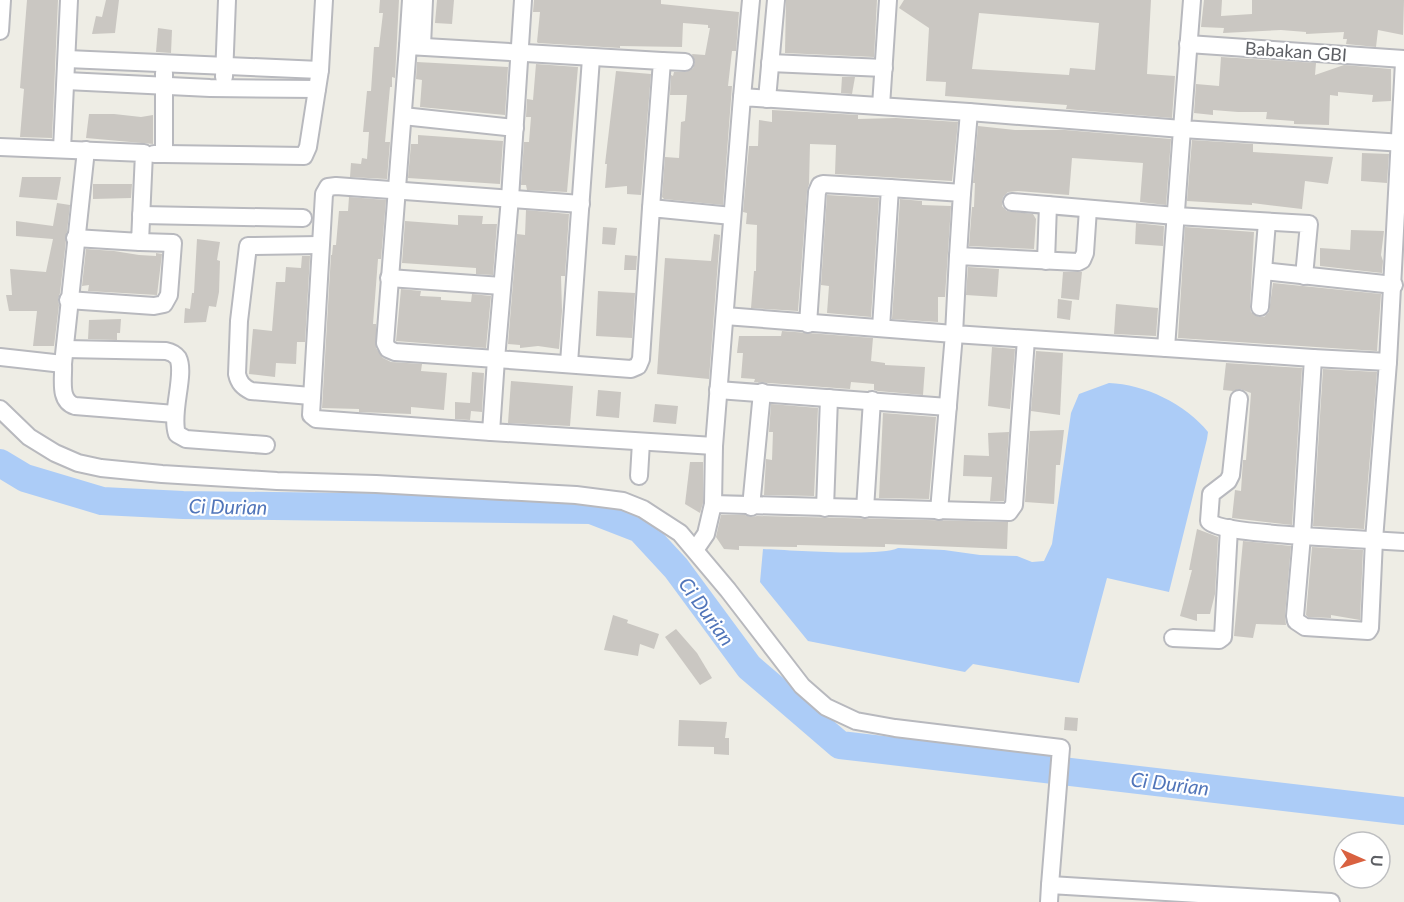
<svg xmlns="http://www.w3.org/2000/svg" width="1404" height="902" font-family="Lato,sans-serif">
  <rect width="100%" height="100%" fill="#eeede5"/>
  <path fill="#acccf7" d="M1109,383c35,1 77,21 99,49l-1,7 -38,153 -62,-14 -28,105 -106,-19 -8,8 -157,-31 -48,-59 3,-33c26,1 117,8 135,-1l46,2 36,5 37,1 15,6 12,-1 8,-17 19,-131 8,-19z"/>
  <g fill="none" stroke-linecap="round" stroke-linejoin="round">
    <path stroke="#acccf7" stroke-width="28" d="M0,463l25,15 77,23 81,4 408,5 49,19 36,39 73,99 91,78 564,66"/>
  </g>
  <g fill="#cac7c2" fill-rule="evenodd">
    <path d="M27,0h31l-6,138 -32,-1 4,-48 -4,-1z"/>
    <path d="M106,0h13l-4,33 -23,1 4,-18 6,1z"/>
    <path d="M380,0h19l-4,78 -3,-1v10h-2l-5,55h5l-3,37 -37,-2 1,-14 10,1 1,-6 5,1 2,-27h-6l4,-41h4l3,-44h5l4,-34h-4z"/>
    <path d="M437,0h17l-2,24 -17,-1z"/>
    <path d="M534,0h127v4l78,8 -3,39h-4l-4,35h4l-9,119 -59,-6 -2,-2 3,-40 14,1 2,-36 4,-1 2,-26h-17l1,-20 2,1 1,-4h11l8,-4 2,-6 -3,-8 13,1 5,-27h-2v-3l-25,-2 -1,24 -62,-1v2l-82,-5 -1,-1 3,-30h-7z"/>
    <path d="M786,0h91l-3,57 -89,-4z"/>
    <path d="M904,0h247l-4,74 28,2 -3,42 -106,-9 1,-4 -122,-9 1,-14 -20,-1 3,-53 -30,-20zM979,13l120,10 -4,47 -25,-2 -1,7 -97,-6z"/>
    <path d="M1204,0h18l-1,16 31,-2v-14h152l-1,35 -25,-5 -2,17 -30,-3 1,-5h-4l1,-7 -38,2v-2l-25,-2 -58,3 1,-5 -23,-1z"/>
    <path d="M158,28l14,2 -1,23 -15,-1z"/>
    <path d="M1221,57l95,6 -1,12 29,-10 47,4v32l-19,1 1,-7 -35,-3v4l-8,-1 -1,30 -35,-1v-3l-28,-2 1,-7h-29l-25,-2v5l-19,-2 2,-29 23,2z"/>
    <path d="M417,62l91,5 -3,48 -85,-8 2,-27 -6,-1z"/>
    <path d="M536,64l42,3 -11,125 -40,-2 -1,-5h-5l3,-43h5l2,-25h-5l1,-18 6,1z"/>
    <path d="M616,71l35,3 -10,121 -14,-1v-8l-22,2 2,-24h-2z"/>
    <path d="M842,77h13l-3,17 -11,-1z"/>
    <path d="M772,110l86,5v4l38,-1 62,4 -6,59 -117,-7 1,-29 -26,-1 -1,40 -2,7 -9,120 -47,-3 3,-37h2l1,-46 -11,-1 1,-11 -4,-1 6,-66h9l1,-26 13,2z"/>
    <path d="M89,114h25l27,3 12,-2v29l-67,-6z"/>
    <path d="M978,126l37,4h50l106,9 -5,66 -26,-3 3,-39 -71,-5 -3,37 -51,-4 -10,1 -5,5 -1,9 5,5 26,3 3,5 -2,30 -65,-3 3,-39h2l1,-24h-2z"/>
    <path d="M418,135l85,6 -3,43 -92,-6 3,-34h7z"/>
    <path d="M1192,140l61,4v8l80,5 -5,27 -23,-3 -3,28 -50,-6v2l-65,-4z"/>
    <path d="M1362,153l27,1 -2,29 -26,-2z"/>
    <path d="M22,177h39l-4,23 -38,-3z"/>
    <path d="M93,184h39l-1,14 -38,1z"/>
    <path d="M827,195l52,3 -8,119 -44,-4 2,-27 -8,-1z"/>
    <path d="M349,197l37,3 -5,59h-3l-5,65h3v24l7,10 8,4 31,2 -1,7 26,2 -3,37 -33,-3v7l-52,-2v-3l-37,-1 9,-153h1l1,-10h3l3,-34h9z"/>
    <path d="M900,199l22,2v4l29,1 -6,91h-7v25l-46,-3z"/>
    <path d="M57,203l13,2 -10,88 -2,6 1,6 -5,41h-21l4,-35h-28l-3,-16h6l-2,-26 36,3 7,-33 -37,-3v-15l37,5z"/>
    <path d="M526,210l43,4 -4,62h-4l1,35 -3,38 -21,-3 -18,2v-3l-12,-1 9,-110 8,1z"/>
    <path d="M458,215l25,1 -1,8h15l-4,51 -17,-1v-6l-74,-5 3,-42 53,4z"/>
    <path d="M1136,223l28,3 -1,20 -28,-2z"/>
    <path d="M603,227l14,1 -2,17 -13,-1z"/>
    <path d="M1185,227l69,5 -4,75 1,5 8,5h5l5,-5 4,-29 108,11 -4,57 -199,-13z"/>
    <path d="M1351,230l33,1 -3,24 2,6 -1,12 -62,-7v-18l30,2z"/>
    <path d="M714,234l6,1 -11,144 -52,-5 8,-116 46,3z"/>
    <path d="M197,239l23,3 -3,18 3,1 -1,31 -3,15 -7,-1 -3,16 -22,1 1,-15 5,1 2,-16h2z"/>
    <path d="M86,249l28,2 25,4 17,1v-3l6,1 -5,41 -69,-4 1,-6 -7,1z"/>
    <path d="M625,255l12,1 -1,14h-12z"/>
    <path d="M302,256h8l-5,86h-8l-1,22 -20,-1 -1,14 -26,-3 4,-45 19,2 4,-49h9l1,-15 15,1z"/>
    <path d="M968,267l31,2 -2,28 -31,-2z"/>
    <path d="M1063,272h19l-3,28 -18,-2z"/>
    <path d="M401,289l20,2 -1,5 21,1v3l30,2 1,-8 19,2 -5,52 -90,-7z"/>
    <path d="M598,291l37,2 -3,45 -36,-2z"/>
    <path d="M1058,299l14,2 -2,19 -13,-2z"/>
    <path d="M1116,304l42,4 -2,28 -42,-2z"/>
    <path d="M121,319l-1,14h-3v7l-29,-1 1,-19z"/>
    <path d="M782,331l91,7 -2,23 14,2v2l40,2 -2,28 -45,-4 -4,-1v-6l-23,-2 -1,7 -96,-7 1,-3 -14,-1 2,-25h-6l2,-17h42z"/>
    <path d="M992,347l23,2 -5,60 -22,-3z"/>
    <path d="M1036,351l27,2 -3,62 -29,-4z"/>
    <path d="M1226,363l76,5 -10,157 -60,-7 3,-28 6,1 2,-31h3l5,-67 -11,-4 -7,2 -10,-1z"/>
    <path d="M1323,369l54,3 -13,157 -51,-3z"/>
    <path d="M472,372l12,1 -2,39 -11,-1 -1,9 -15,-1v-17l15,1z"/>
    <path d="M511,381l62,5 -3,40 -62,-3z"/>
    <path d="M598,390l23,2 -2,26 -23,-2z"/>
    <path d="M655,404l23,2 -2,18 -23,-2z"/>
    <path d="M771,404l47,4 -4,88 -50,-1 2,-36 6,1 1,-28h-4z"/>
    <path d="M883,413l53,4 -7,82 -50,-1z"/>
    <path d="M1064,430l-4,35h-4l-2,39 -29,-2 5,-71z"/>
    <path d="M1009,432l-5,69h-14l2,-24 -29,-1 1,-21 25,1 -1,-23z"/>
    <path d="M690,462h13v41l-3,10 -15,-9z"/>
    <path d="M721,515h24l6,2 6,-1 251,6 -1,27 -122,-5v3l-88,-2v2l-58,-1v4l-15,-1 -8,-12z"/>
    <path d="M1197,529l21,8 -3,57 -5,20h-13v7l-17,-5 12,-46h-3z"/>
    <path d="M1243,541l48,5 -6,69 1,10 -30,-1 -3,14 -19,-2z"/>
    <path d="M1312,547l51,3 -3,70 -29,-5v3l-23,-1 -2,-2z"/>
    <path d="M613,615l15,5 -1,3 32,11 -5,15 -14,-5 -2,12 -34,-6z"/>
    <path d="M676,629l21,24 15,25 -12,7 -35,-48z"/>
    <path d="M1065,717l13,1 -1,13 -13,-1z"/>
    <path d="M679,720l48,2 -2,16h4v17l-15,-1v-7l-36,-1z"/>
  </g>
  <g fill="none" stroke-linecap="round" stroke-linejoin="round">
    <defs>
      <g id="minor">
        <path d="M523,0l-13,198 -14,161 135,10 7,-3 3,-7 10,-151 81,8"/>
        <path d="M1192,0l-10,129 222,14"/>
        <path d="M0,31l2,-31"/>
        <path d="M1188,44l216,15"/>
        <path d="M408,46l3,-46"/>
        <path d="M422,46l2,-46"/>
        <path d="M67,59l253,11"/>
        <path d="M662,61l23,1"/>
        <path d="M770,63l114,5"/>
        <path d="M224,77l3,-77"/>
        <path d="M66,81l144,7 107,1"/>
        <path d="M742,97l9,-97"/>
        <path d="M767,99l9,-99"/>
        <path d="M881,106l7,-106"/>
        <path d="M403,116l112,12"/>
        <path d="M0,147l144,6 -4,89 -65,-4"/>
        <path d="M62,149l7,-149"/>
        <path d="M154,154h10v-81"/>
        <path d="M164,154l140,2 4,-9 12,-77 4,-70"/>
        <path d="M890,188l72,5 -4,63"/>
        <path d="M962,193l7,-81"/>
        <path d="M1012,202l164,14 133,8 -5,52"/>
        <path d="M651,208l11,-147 -254,-15 -23,297 3,6 7,3 101,7 -5,73 223,14"/>
        <path d="M1088,209l-3,44 -3,7 -4,2 -120,-6 -4,78 212,14"/>
        <path d="M141,215l162,3"/>
        <path d="M1046,261l2,-56"/>
        <path d="M1263,271l131,14"/>
        <path d="M389,278l113,8"/>
        <path d="M68,300l86,6 10,-2 5,-9 4,-52 -33,-1"/>
        <path d="M1260,307l7,-85"/>
        <path d="M725,316l229,18 -15,177"/>
        <path d="M808,324l9,-132 3,-7 3,-1 67,4 -9,140"/>
        <path d="M1026,339l-12,166 -5,7 -296,-8 1,-58 28,-349 227,15 213,17 -16,219 147,10 -11,178 102,6"/>
        <path d="M65,349l101,2c5,1 9,3 12,7 8,16 -8,55 -1,76l9,5 80,6"/>
        <path d="M0,357l63,7c1,14 -5,37 12,42l100,8"/>
        <path d="M1388,362l16,-300"/>
        <path d="M569,363l22,-305"/>
        <path d="M63,364l23,-214"/>
        <path d="M718,390l230,17"/>
        <path d="M311,396l-60,-5c-8,-4 -12,-8 -14,-17l2,-53 9,-75 72,-1"/>
        <path d="M1239,399l-8,76 -3,6 -17,13 -2,27c10,11 75,13 93,15l-7,80 1,5 9,6 63,4 2,-3 4,-88 14,-178 -75,-4"/>
        <path d="M0,409l29,28 26,16 23,10 23,5 61,6 115,7 99,3 200,11 47,6 20,8 37,24 48,57 74,96 24,21 30,14 39,7 166,20 -11,137"/>
        <path d="M491,432l-175,-13 -5,-4 13,-221 4,-7 8,-1 245,18"/>
        <path d="M639,476l2,-34"/>
        <path d="M751,507l11,-115"/>
        <path d="M825,508l4,-110"/>
        <path d="M865,509l7,-109"/>
        <path d="M695,550l11,-16 7,-30"/>
        <path d="M1173,638l46,2 4,-3 6,-109"/>
        <path d="M1049,902l1,-17 281,17"/>
      </g>
    </defs>
    <use href="#minor" stroke="#b8b9be" stroke-width="20"/>
    <use href="#minor" stroke="#fff" stroke-width="16"/>
  </g>
  <g text-anchor="middle" dominant-baseline="central" stroke-width="4.5" stroke-linejoin="round" paint-order="stroke">
    <g font-size="18" fill="#5d5f64" stroke="#fff">
      <text transform="translate(1296 51) rotate(4)">Babakan GBI</text>
    </g>
    <g font-size="20" font-style="italic" fill="#5175b9" stroke="#fff">
      <text transform="translate(228 506) rotate(1)">Ci Durian</text>
      <text transform="translate(707 611) rotate(54)">Ci Durian</text>
      <text transform="translate(1170 783) rotate(7)">Ci Durian</text>
    </g>
  </g>
  <g transform="translate(1362 860) rotate(93)"><circle r="28" fill="#ffffff" stroke="#bebfc1" stroke-width="1.5"/>
  <path d="M0-4.5L10 22L0 15L-10 22Z" fill="#d96140"/>
  <text y="-9" font-size="16" font-weight="bold" text-anchor="middle" fill="#5d5f64">U</text>
  </g>
</svg>
